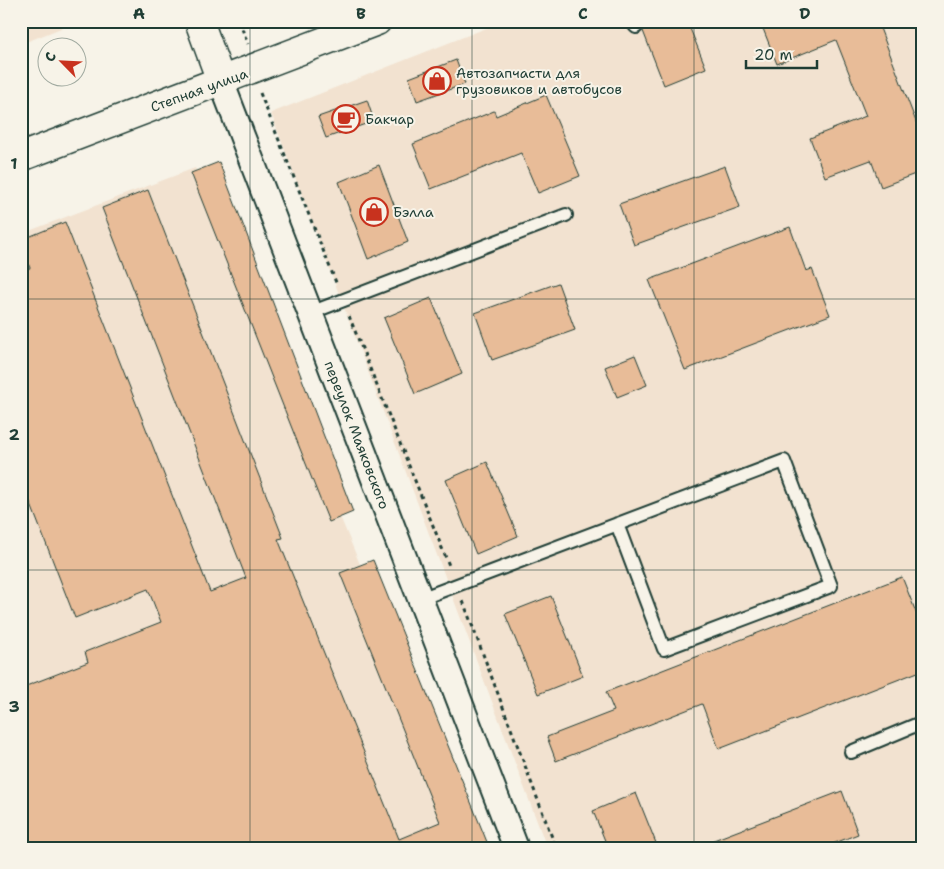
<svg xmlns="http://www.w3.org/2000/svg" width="944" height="869" font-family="'Shantell Sans',sans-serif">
  <rect width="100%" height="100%" fill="#f7f3e8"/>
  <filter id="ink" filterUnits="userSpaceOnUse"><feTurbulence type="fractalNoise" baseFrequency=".02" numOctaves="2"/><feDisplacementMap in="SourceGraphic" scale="10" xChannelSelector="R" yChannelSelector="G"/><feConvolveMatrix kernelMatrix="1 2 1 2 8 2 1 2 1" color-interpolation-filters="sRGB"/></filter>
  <g filter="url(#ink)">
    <g fill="#f2e2d0">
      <path d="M21,21h58l-58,23z"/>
      <path d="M504,21h419v827h-376l-276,-735z"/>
      <path d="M195,168l283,680h-457v-614z"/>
    </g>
    <g fill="#e8bc98" stroke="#1f3d34">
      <path d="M642,21h45l19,47 -42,17 -21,-54 1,-5z"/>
      <path d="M760,21h121l-3,2 45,117v31l-42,16 -10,-27 -46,17 -15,-39 56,-22 -30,-76 -59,24z"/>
      <path d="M456,60l9,24 -48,17 -8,-23z"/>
      <path d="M546,95l34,81 -42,17 -17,-40 -90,36 -18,-45 81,-33 2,5z"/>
      <path d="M367,100l7,21 -48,17 -8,-21z"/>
      <path d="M219,162l134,350 -24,10 -138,-349z"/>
      <path d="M379,165l29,77 -40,17 -29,-77z"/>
      <path d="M725,166l15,41 -106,38 -15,-41z"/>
      <path d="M148,190l135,348 -5,1 121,300 41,-17 -100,-249 33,-13 114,282 -14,6h-452v-160l67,-26 -3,-10 76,-30 -13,-33 -73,29 -54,-139v-209l9,-2 -9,-23v-5l44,-18 145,370 36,-14 -144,-370z"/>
      <path d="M790,227l16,44 6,-2 18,46 -145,55 -36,-90z"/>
      <path d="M558,283l17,47 -83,30 -17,-47z"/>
      <path d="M431,298l31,76 -47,20 -31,-76z"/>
      <path d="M635,355l12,30 -30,12 -12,-30z"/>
      <path d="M487,462l31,74 -42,18 -30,-74z"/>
      <path d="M902,577l21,53v40l-204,79 -17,-45 -146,57 -9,-24 67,-26 -8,-19z"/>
      <path d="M551,596l32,80 -45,18 -33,-80z"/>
      <path d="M842,791l16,43 -36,14h-124v-2z"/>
      <path d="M636,793l22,55h-50l-15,-37z"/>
    </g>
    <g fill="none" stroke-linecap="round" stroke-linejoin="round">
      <defs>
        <g id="lane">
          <path d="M631,21l5,6"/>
          <path d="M310,313l256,-98"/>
          <path d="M420,599c121,-46 242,-92 364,-138l47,125 -167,63 -47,-125"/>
          <path d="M851,752l72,-30"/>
        </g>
        <path id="street" d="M221,81l295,767"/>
        <g id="secondary">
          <path d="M199,21l22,60"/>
          <path d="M21,157l356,-136"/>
        </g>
      </defs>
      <use href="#lane" stroke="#1f3d34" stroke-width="16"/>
      <use href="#street" stroke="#1f3d34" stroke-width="28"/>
      <use href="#secondary" stroke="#1f3d34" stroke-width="31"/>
      <g stroke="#1f3d34" stroke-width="3" stroke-dasharray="4 4" stroke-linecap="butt">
        <path d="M239,21l9,23"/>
        <path d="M260,93l77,192"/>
        <path d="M349,316l101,252"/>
        <path d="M463,601l93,247"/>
      </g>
      <use href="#lane" stroke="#f7f3e8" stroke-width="12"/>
      <use href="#street" stroke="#f7f3e8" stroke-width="24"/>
      <use href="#secondary" stroke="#f7f3e8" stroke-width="28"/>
    </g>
  </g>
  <path fill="none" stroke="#1f3d34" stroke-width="1" stroke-opacity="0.55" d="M250,21v827M472,21v827M694,21v827M21,299h902M21,570h902"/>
  <defs>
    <symbol id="shop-ring" viewBox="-11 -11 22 22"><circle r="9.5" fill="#f7f3e8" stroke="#c8321e" stroke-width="1.5"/><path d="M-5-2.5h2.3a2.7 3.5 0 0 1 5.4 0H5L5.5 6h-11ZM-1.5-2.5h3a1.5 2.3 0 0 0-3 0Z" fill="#c8321e"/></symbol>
    <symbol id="cafe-ring" viewBox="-11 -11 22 22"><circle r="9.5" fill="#f7f3e8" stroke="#c8321e" stroke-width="1.5"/><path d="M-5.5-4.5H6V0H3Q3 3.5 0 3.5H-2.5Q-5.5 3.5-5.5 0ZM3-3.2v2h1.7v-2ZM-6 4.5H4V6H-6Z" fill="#c8321e"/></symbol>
  </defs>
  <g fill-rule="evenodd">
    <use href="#shop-ring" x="421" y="65" width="32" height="32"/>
    <use href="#cafe-ring" x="330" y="103" width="32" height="32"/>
    <use href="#shop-ring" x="358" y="196" width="32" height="32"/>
  </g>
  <g text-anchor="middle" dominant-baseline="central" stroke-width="4" stroke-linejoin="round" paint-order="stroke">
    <g font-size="14" fill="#1f3d34" stroke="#f7f3e8" text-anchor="start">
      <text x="456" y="73">Автозапчасти для<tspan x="456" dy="16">грузовиков и автобусов</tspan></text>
      <text x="365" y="119">Бакчар</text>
      <text x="393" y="212">Бэлла</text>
    </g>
    <g font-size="14" fill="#1f3d34" stroke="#f7f3e8">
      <text transform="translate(199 90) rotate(-20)">Степная улица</text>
      <text transform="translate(357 435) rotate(69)">переулок Маяковского</text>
    </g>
  </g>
  <rect width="944" height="869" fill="none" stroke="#f7f3e8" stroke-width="55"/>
  <g transform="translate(62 62) rotate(294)"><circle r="24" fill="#f7f3e8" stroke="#a1aaa0"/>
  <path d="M0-4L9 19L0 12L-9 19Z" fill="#c8321e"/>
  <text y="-8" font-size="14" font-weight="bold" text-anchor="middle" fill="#1f3d34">С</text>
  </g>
  <path d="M746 60v8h71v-8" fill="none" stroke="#1f3d34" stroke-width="2.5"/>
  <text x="754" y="60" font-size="15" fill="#1f3d34" stroke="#f7f3e8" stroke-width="4" paint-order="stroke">20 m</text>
  <rect x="28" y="28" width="888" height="814" fill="none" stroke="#1f3d34" stroke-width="2"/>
  <g font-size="16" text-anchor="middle" font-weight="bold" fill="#1f3d34">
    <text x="139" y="19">A</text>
    <text x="361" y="19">B</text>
    <text x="583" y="19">C</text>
    <text x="805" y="19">D</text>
    <text x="14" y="169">1</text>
    <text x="14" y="440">2</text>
    <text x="14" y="712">3</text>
  </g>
</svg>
